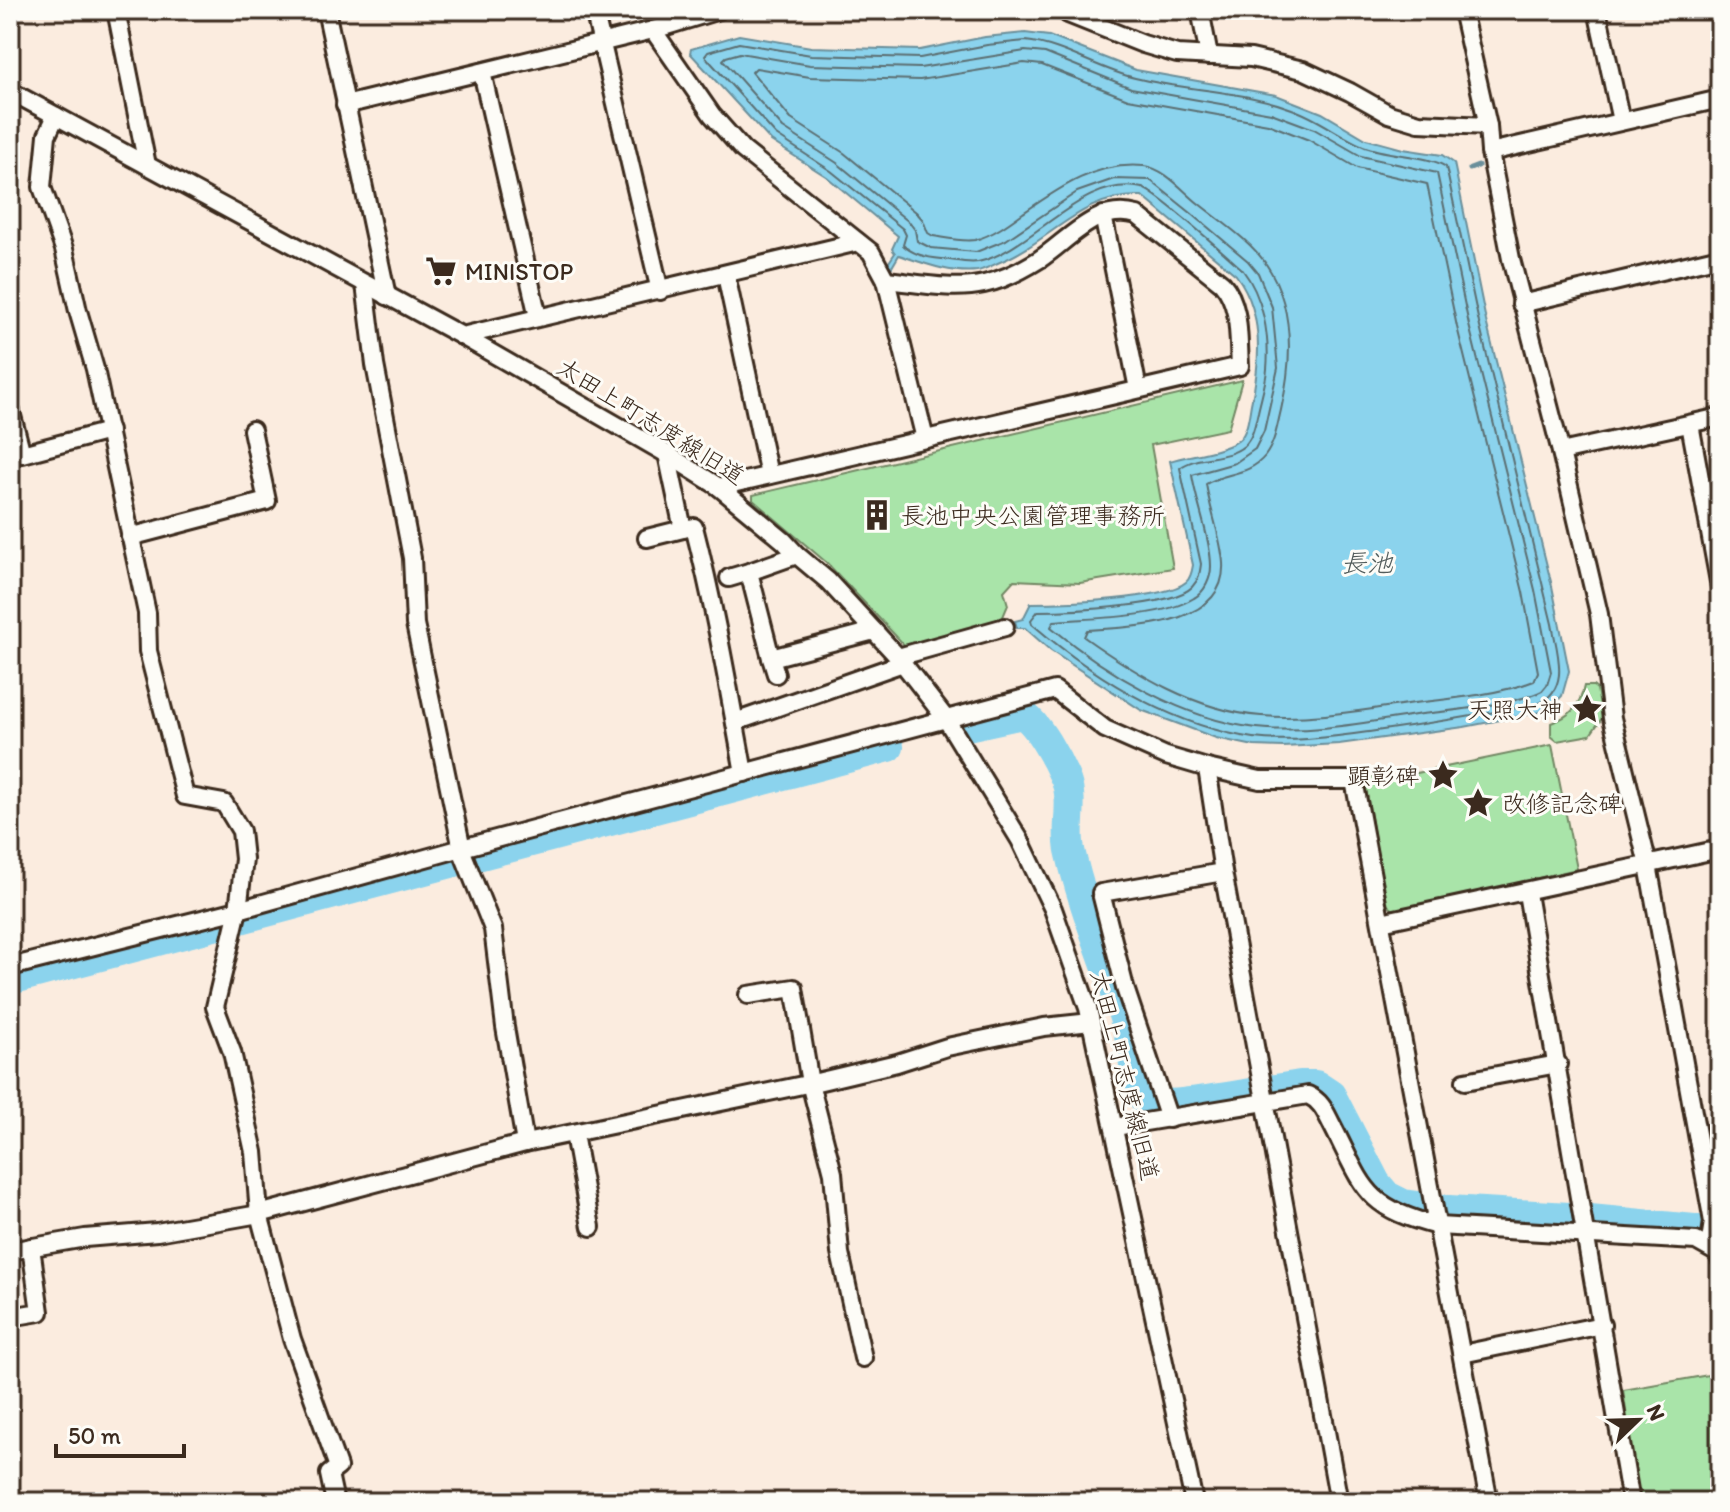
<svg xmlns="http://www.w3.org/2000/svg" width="1730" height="1512" font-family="Itim,'Klee One',sans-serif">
  <rect width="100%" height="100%" fill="#fbecdf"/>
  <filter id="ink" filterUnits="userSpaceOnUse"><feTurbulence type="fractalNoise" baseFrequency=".0125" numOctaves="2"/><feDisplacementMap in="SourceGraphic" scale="16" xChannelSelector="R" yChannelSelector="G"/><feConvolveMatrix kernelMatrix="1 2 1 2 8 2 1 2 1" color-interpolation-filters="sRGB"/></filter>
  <g filter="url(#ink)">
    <g fill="#a9e4a9" stroke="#728764" stroke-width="2">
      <path d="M1242,380l-14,49 -77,16 22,123 -93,15 -66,-3 -10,11 4,14 -8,19 -92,25 -81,-86 -74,-63v-5z"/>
      <path d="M1584,686h9l4,3 5,29 -12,17 -33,6 -6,-5v-13c19,-7 29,-16 33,-37z"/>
      <path d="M1552,745l25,124 -182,42 -9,-7 -22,-127h13l1,4z"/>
      <path d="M1720,1373v129h-81l-16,-112z"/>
    </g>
    <path fill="#8bd3ed" stroke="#6b8f9a" stroke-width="2" d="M1025,33l24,3 87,34 140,25 46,18 44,26 37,10 39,6 12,8 32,158 66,265 17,85 -7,25 -10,10 -11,6 -77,15 -125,17 -56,3 -29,-1 -38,-8 -75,-28 -90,-59 -26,-23h-8l-2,-7 8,-2 8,-16c30,0 134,-3 155,-21 5,-4 6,-11 7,-17l-23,-104c17,-6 58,-10 70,-22 8,-9 9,-24 11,-35 10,-43 13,-92 -15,-129l-94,-79c-62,-2 -90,45 -142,66 -7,3 -16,8 -23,9 -26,3 -54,-8 -78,-16l-7,12 -5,-2 8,-12 -3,-4 6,-13 -71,-59 -56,-36 -81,-88 1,-4 48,-14 72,12 109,3 65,-13z"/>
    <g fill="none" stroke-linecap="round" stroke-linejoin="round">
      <g stroke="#5b6e71" stroke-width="2">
        <path d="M1025,41c39,4 72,28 110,37 52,13 107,12 157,31 26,9 46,26 71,37 23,10 66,9 83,21l33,156 73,301c5,29 19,64 -14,80 -56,11 -112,20 -169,28 -38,5 -79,11 -116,6 -84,-13 -158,-60 -221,-114l-1,-4 7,-9c30,0 135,-4 154,-24 7,-7 8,-15 9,-23l-21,-96c17,-14 46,-7 64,-22 9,-8 11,-22 14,-34 3,-14 8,-29 9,-43 3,-34 -4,-73 -25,-100 -16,-14 -86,-78 -100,-81 -60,-14 -109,62 -164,74 -10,2 -25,-2 -36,-3 -13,-1 -30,-5 -39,-14l3,-10 -3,-6 -72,-58 -55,-36 -71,-79 3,-4 31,-9 72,12 109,3 67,-13z"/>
        <path d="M1025,51l20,2 86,35 140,25 43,16 47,27 76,17 32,152 66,265 16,82 -4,13 -5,6c-25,13 -91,20 -120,23 -54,8 -111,20 -165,14 -73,-8 -150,-54 -206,-101l3,-6c38,-3 108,-3 140,-23 11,-6 17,-20 17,-32 0,-26 -15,-64 -19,-91l43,-12 20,-14 9,-18 14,-63 -6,-61 -14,-34 -10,-12 -57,-48 -41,-33 -36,-1 -37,13 -71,48 -30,12 -45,-4 -14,-7 -2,-11 -6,-8 -72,-59 -54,-35 -60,-68 3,-3 14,-4 70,12 110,3z"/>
        <path d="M1024,63l18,2 86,34 140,25 41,16 48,28 70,16 30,143 66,265 15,80 -4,9c-33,13 -84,18 -120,22 -50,7 -102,17 -153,13 -65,-5 -125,-42 -177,-79l3,-7c43,-3 140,-3 136,-67 -2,-26 -13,-53 -17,-79 18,-12 43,-8 59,-28 10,-13 12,-30 16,-46 11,-47 14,-103 -15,-146 -16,-24 -46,-43 -68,-61 -15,-12 -34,-35 -54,-37 -47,-5 -85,22 -121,47 -15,11 -30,22 -48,27 -12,2 -29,-2 -42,-4l-5,-3 -5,-13 -7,-8 -72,-59 -53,-34 -39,-47 4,-4 54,9 110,3z"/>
      </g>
      <path stroke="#6b8f9a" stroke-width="5" d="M1470,169l8,-3"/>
      <g stroke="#8bd3ed" stroke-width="30">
        <path d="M967,726l55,-12c16,9 35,46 43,64 10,23 0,48 5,72 14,64 42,123 59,185 4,14 6,63 20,68 21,6 122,-14 151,-18h16l15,10 45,88 11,13 16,8 46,6 120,7 125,12 26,8"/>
        <path d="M10,980l879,-233"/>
      </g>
      <defs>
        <g id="minor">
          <path d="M116,10l31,155"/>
          <path d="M326,10l61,286"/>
          <path d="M594,10l66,281"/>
          <path d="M1067,10l1,4 75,30 34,10 74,4 52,12 47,22 39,22 30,9 69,3"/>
          <path d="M1200,10l9,46"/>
          <path d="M1462,10l26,116 2,26 21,107 50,193 38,162 13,104 36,147 65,357 -4,25"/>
          <path d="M1597,10l24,111"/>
          <path d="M653,30l59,85 31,35 128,102 15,28 39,159"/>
          <path d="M482,72l56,245"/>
          <path d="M10,91l452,245 205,118 52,33 65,54 13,14 31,26 70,76 48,62 74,121 33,69 35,99 106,494"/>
          <path d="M345,105l308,-75 66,-20"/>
          <path d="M56,116l-9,19 -5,52 22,62 14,62 17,58 52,244 1,38 37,145 39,7 17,28 3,28 -6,51 -23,97 17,45 22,100 5,62 33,125 46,128 -9,7 6,28"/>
          <path d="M1490,152l230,-53"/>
          <path d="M1103,215l35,174"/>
          <path d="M726,275l43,200"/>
          <path d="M365,284l10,81 37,193 3,66 48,230 30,75 12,98 20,116"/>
          <path d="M1521,304l199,-47"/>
          <path d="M462,336l396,-94"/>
          <path d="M10,408l12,46 87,-23"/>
          <path d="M1690,424l30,163"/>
          <path d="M1561,452l159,-35"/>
          <path d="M719,487l521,-121c-2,-29 1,-61 -18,-83l-85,-68c-40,-12 -67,24 -97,44 -16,10 -37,21 -56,25 -31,7 -67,-1 -98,-4"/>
          <path d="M683,529l11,-2c21,81 35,164 50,246"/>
          <path d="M130,537l137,-36 -15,-71"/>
          <path d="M647,538l36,-9 -16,-75"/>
          <path d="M797,555l-48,17 22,86 103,-27"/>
          <path d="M729,578l20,-6"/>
          <path d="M898,657l107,-30"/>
          <path d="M771,658l5,16"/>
          <path d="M735,722l168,-59"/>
          <path d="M1207,768l16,104 116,630"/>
          <path d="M1527,893l104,609"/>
          <path d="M1381,922l339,-73"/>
          <path d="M10,967l228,-57 224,-62 593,-158 50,39 61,27 41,12 53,12h94l135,722"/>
          <path d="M748,995l46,-7 16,95 23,90 7,80 23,105"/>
          <path d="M1465,1081l93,-17"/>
          <path d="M1169,1119l-44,-131 -24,-95 122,-21"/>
          <path d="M1115,1127l193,-32c13,6 17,16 23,28 33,64 32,84 107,103l258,15 23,13 1,5"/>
          <path d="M574,1134l17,93"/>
          <path d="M10,1251l75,-13 72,-6 102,-18 266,-71 292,-61 80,-19 50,-16 97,-20 47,-5"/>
          <path d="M10,1317l30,-5 -9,-65"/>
          <path d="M1462,1354l140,-29"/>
        </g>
      </defs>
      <use href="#minor" stroke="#3b2a1e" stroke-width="22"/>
      <use href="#minor" stroke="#fdfcf7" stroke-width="16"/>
    </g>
  </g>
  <defs>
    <symbol id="supermarket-bare" viewBox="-9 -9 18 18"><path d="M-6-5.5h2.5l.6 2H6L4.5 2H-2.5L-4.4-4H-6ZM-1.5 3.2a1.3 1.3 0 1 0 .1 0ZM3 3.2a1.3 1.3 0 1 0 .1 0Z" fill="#3b2a1e" stroke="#fdfcf7" stroke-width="2.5" paint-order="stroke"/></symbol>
    <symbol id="building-bare" viewBox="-9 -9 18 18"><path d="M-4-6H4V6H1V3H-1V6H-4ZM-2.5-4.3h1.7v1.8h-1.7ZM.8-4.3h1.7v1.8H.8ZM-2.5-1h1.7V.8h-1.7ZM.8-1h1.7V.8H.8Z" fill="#3b2a1e" stroke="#fdfcf7" stroke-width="2.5" paint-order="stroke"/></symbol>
    <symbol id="sight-bare" viewBox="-9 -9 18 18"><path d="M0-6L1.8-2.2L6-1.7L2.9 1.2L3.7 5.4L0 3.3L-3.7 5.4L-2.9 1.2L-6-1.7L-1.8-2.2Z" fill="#3b2a1e" stroke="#fdfcf7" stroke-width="2.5" paint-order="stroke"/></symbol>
  </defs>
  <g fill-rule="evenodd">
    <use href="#supermarket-bare" x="419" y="249" width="44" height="44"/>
    <use href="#building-bare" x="855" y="493" width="44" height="44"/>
    <use href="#sight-bare" x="1565" y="687" width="44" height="44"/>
    <use href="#sight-bare" x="1421" y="753" width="44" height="44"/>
    <use href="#sight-bare" x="1456" y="781" width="44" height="44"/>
  </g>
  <g text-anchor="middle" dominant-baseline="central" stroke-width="6" stroke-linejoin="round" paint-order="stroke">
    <g font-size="24" fill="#3b2a1e" stroke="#fdfcf7" text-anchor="start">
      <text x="465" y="271">MINISTOP</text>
      <text x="901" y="515">長池中央公園管理事務所</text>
      <text x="1563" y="709" text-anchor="end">天照大神</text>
      <text x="1419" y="775" text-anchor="end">顕彰碑</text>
      <text x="1502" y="803">改修記念碑</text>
    </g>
    <g font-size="24" fill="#3b2a1e" stroke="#fdfcf7">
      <text transform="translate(651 421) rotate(32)">太田上町志度線旧道</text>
      <text transform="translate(1125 1075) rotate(76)">太田上町志度線旧道</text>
    </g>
    <g font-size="26" font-style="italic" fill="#535d5c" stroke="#fdfcf7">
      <text x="1367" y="563">長池</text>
    </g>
  </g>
  <rect width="1730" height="1512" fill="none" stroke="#fdfcf7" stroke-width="40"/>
  <rect x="20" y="20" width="1690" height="1472" fill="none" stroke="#3b2a1e" stroke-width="3" filter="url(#ink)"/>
  <g transform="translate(1638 1420) rotate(67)" stroke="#fdfcf7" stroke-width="6" paint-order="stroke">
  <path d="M0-6L14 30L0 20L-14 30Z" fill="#3b2a1e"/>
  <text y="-12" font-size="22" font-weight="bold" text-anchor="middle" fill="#3b2a1e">N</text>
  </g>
  <path d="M56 1444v12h128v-12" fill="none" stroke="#3b2a1e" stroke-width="4"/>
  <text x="68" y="1444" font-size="24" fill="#3b2a1e" stroke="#fdfcf7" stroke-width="6" paint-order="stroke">50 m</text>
</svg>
